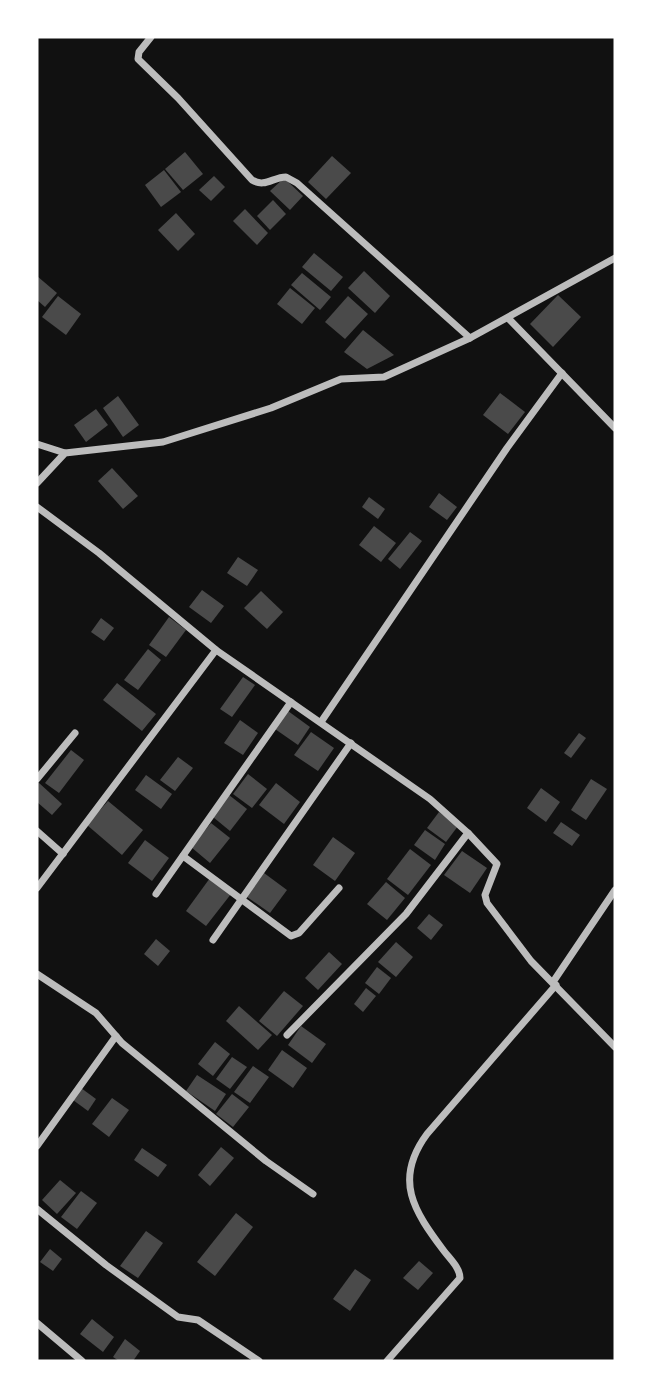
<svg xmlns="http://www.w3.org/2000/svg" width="652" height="1398" font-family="'Work Sans',sans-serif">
  <rect width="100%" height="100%" fill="#111"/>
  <g fill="#4a4a4a">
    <path d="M185,152l18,22 -20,16 -18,-21z"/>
    <path d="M332,156l19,17 -25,26 -18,-17z"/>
    <path d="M164,170l17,22 -20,15 -16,-22z"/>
    <path d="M214,176l11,11 -14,14 -12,-11z"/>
    <path d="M284,178l19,18 -13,14 -20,-19z"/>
    <path d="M273,200l13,14 -16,16 -13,-14z"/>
    <path d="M245,209l23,24 -11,12 -24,-24z"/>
    <path d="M176,213l19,21 -17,17 -20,-21z"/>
    <path d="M314,253l29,24 -12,14 -29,-24z"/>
    <path d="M364,271l26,25 -15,17 -27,-25z"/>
    <path d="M302,273l29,24 -11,13 -29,-25z"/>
    <path d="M37,276l20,17 -12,14 -8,-7z"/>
    <path d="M290,288l25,20 -13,16 -25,-20z"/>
    <path d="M558,295l23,22 -28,30 -23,-23z"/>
    <path d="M58,296l23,18 -15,21 -24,-18z"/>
    <path d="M348,296l20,18 -23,25 -20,-17z"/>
    <path d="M363,330l31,25 -27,14 -23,-17z"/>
    <path d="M500,393l25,19 -17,22 -25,-19z"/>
    <path d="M118,396l21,29 -16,12 -20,-29z"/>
    <path d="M96,409l12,16 -22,17 -12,-17z"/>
    <path d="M112,468l26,28 -15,13 -25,-28z"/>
    <path d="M439,493l18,14 -10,13 -18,-13z"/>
    <path d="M369,497l16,12 -7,10 -16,-12z"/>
    <path d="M374,526l22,17 -15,19 -22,-17z"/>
    <path d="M410,532l12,9 -22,28 -12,-10z"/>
    <path d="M238,557l20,13 -11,16 -20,-13z"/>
    <path d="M202,590l22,16 -13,17 -22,-16z"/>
    <path d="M261,591l22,21 -16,17 -23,-21z"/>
    <path d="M169,617l17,13 -20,27 -17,-12z"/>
    <path d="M101,618l13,10 -10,13 -13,-9z"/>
    <path d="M148,649l13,11 -23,30 -14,-10z"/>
    <path d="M243,677l12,8 -23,32 -12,-8z"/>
    <path d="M117,683l39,31 -14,17 -39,-31z"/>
    <path d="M288,711l22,16 -12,18 -23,-16z"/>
    <path d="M240,720l18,13 -15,22 -19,-12z"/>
    <path d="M311,732l23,16 -16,23 -24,-16z"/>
    <path d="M579,733l7,5 -15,20 -7,-5z"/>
    <path d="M71,750l13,10 -25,33 -14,-10z"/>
    <path d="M178,757l15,11 -18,23 -15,-11z"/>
    <path d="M248,774l19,15 -15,19 -19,-14z"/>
    <path d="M146,775l26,19 -11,15 -26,-19z"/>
    <path d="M591,779l16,10 -21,31 -15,-10z"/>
    <path d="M38,782l24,22 -10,11 -15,-13z"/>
    <path d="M276,783l24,19 -16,22 -25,-19z"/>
    <path d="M541,788l19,14 -14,20 -19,-14z"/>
    <path d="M229,795l18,14 -17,22 -17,-14z"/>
    <path d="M108,801l35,29 -21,25 -35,-30z"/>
    <path d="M439,812l19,14 -12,16 -19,-14z"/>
    <path d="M561,822l19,13 -8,11 -19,-13z"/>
    <path d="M211,823l19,15 -20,25 -19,-16z"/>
    <path d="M425,830l20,14 -10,16 -21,-15z"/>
    <path d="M333,837l22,16 -20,28 -22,-16z"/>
    <path d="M145,840l24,18 -17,23 -24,-18z"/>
    <path d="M410,849l21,16 -23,30 -21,-16z"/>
    <path d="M462,851l25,17 -17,25 -26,-18z"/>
    <path d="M264,873l23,17 -17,23 -23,-16z"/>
    <path d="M210,878l21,16 -25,32 -20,-15z"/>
    <path d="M386,882l19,16 -18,22 -20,-16z"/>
    <path d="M429,914l14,11 -12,15 -14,-12z"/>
    <path d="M156,939l14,12 -12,15 -14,-12z"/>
    <path d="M396,942l17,15 -17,20 -18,-15z"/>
    <path d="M329,952l13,12 -24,26 -13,-12z"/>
    <path d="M377,967l14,11 -12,16 -14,-11z"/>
    <path d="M366,988l10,8 -13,16 -9,-8z"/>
    <path d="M284,991l19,15 -26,30 -18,-15z"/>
    <path d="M239,1006l33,29 -14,15 -32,-29z"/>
    <path d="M301,1026l25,18 -14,19 -24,-18z"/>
    <path d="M215,1042l15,12 -17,22 -15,-12z"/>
    <path d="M282,1050l25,18 -14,20 -25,-18z"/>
    <path d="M232,1057l15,10 -17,22 -14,-10z"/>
    <path d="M253,1066l16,11 -19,26 -16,-11z"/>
    <path d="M197,1075l29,19 -11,17 -29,-20z"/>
    <path d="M81,1088l15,11 -8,12 -15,-11z"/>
    <path d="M232,1094l17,13 -16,20 -17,-13z"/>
    <path d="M112,1098l17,12 -20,27 -17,-13z"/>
    <path d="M221,1147l13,11 -24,28 -12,-11z"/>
    <path d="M142,1148l25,17 -9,12 -24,-17z"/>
    <path d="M60,1180l16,13 -19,21 -15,-14z"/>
    <path d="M81,1191l16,12 -20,26 -16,-12z"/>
    <path d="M236,1213l17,14 -38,49 -18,-14z"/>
    <path d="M146,1231l17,12 -25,35 -18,-12z"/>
    <path d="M50,1249l12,10 -9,12 -13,-9z"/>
    <path d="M419,1261l14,12 -15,17 -15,-12z"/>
    <path d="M355,1269l16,11 -21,31 -17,-12z"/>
    <path d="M92,1319l22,18 -11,15 -23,-18z"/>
    <path d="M125,1339l15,12 -7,10h-14l-6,-4z"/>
  </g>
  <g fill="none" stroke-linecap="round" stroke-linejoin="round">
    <g stroke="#bcbcbc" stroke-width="7">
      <path d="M151,37l-12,15 -1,7 40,39 74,82c13,8 21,-3 34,-3l11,6 173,155"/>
      <path d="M508,318l107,110"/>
      <path d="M37,444l28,9"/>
      <path d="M37,483l28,-30 98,-11 108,-34 70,-29 43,-2 86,-39 145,-80"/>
      <path d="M37,507l62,46 117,97 214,149 38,34 29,31 -12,31 2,8 44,58 84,86"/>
      <path d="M321,722l186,-274 55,-75"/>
      <path d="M37,779l38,-46"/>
      <path d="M37,831l26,23"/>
      <path d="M183,856l108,80 8,-3 40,-45"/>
      <path d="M37,888l179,-238"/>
      <path d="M156,894l135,-192"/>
      <path d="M213,940l138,-197"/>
      <path d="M37,974l59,39 26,30 144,118 47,33"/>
      <path d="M553,982l62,-92"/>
      <path d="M287,1035l119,-121 62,-81"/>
      <path d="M37,1146l79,-110"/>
      <path d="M37,1209l69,56 72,52 20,3 61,41"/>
      <path d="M37,1323l45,38"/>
      <path d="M387,1361l73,-83c0,-10 -10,-19 -16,-27 -30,-40 -51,-71 -17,-117l129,-149"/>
    </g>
  </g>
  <rect width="652" height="1398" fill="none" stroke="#ffffff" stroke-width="77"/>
</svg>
